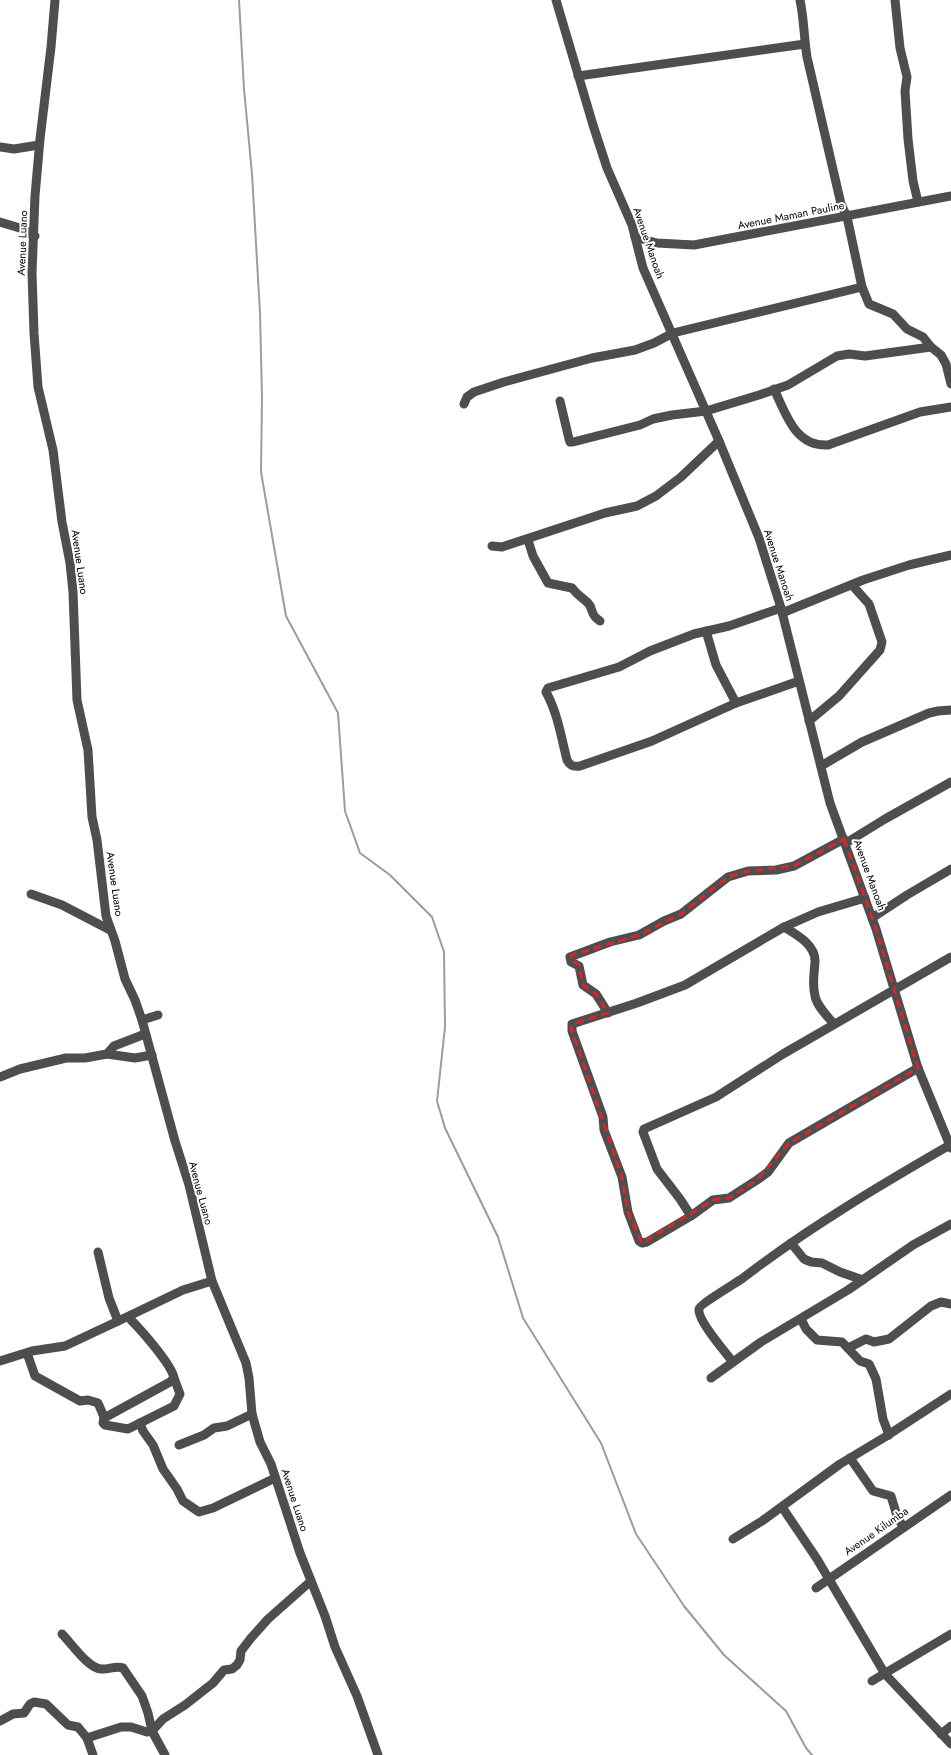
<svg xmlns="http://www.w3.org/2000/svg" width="951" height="1755" font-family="Jost,sans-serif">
  <rect width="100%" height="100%" fill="#fff"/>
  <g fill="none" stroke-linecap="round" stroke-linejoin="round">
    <path stroke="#9c9c9c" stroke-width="2" d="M239,0l5,89 8,85 8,139 2,84 -1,75 25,144 52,97 7,98 15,42 30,22 42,42 12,35 1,75 -8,74 8,27 53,109 25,81 78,125 35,91 48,72 40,49 62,56 20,37 6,7"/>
    <g stroke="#4e4e4e" stroke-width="9">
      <path d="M55,0l-4,47 -11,92 -5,57 -3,77 2,60 4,54 15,63 9,72 8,41 3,29 4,108 11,50 4,67 5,23 9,76 9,25 10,38 10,21 7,20 33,121 14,44 23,96 34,82 3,15 3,36 8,28 11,22 29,89 25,63 10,31 22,49 21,59"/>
      <path d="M556,0l37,125 14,43 25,57 11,43 76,173 40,97 22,70 49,195 46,126 42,139 33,80"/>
      <path d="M800,0c4,19 4,38 7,57l34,147 6,13 15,70 7,17 24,10 14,15 16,8 8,10 10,8 5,9 5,20"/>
      <path d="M895,0l5,48 7,29 -2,14 3,48 5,42 5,21"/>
      <path d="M578,76l227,-32"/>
      <path d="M0,147l14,2 25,-4"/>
      <path d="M0,222l23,7 12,7"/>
      <path d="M635,237l22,6 37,2 257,-49"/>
      <path d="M774,389c12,25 21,58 54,56l92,-33 31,-5"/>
      <path d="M560,401l9,38 1,3h3l67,-17 13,-6 19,-4 34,-4 53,-16 29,-10 49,-29 12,-2 16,2 66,-9"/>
      <path d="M464,404l3,-7 7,-5 30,-10 88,-24 43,-8 19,-7 19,-10 189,-46"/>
      <path d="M528,540l5,16 15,27 24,5c6,8 10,9 16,15 6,6 1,11 12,18"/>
      <path d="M492,546l10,1 103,-34 32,-7 19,-10 25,-19 38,-36"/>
      <path d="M781,608l-52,18 -35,8 -44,17 -31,16 -71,21 -2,4c12,22 15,45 21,68 3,6 7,7 13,6l72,-25 84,-38 63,-22"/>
      <path d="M782,613l81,-33 46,-15 42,-10"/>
      <path d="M706,631l10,34 20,38"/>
      <path d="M809,721l30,-25 41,-46 2,-8 -13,-38 -17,-19"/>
      <path d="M821,766l41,-24 67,-29 9,-2 13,-1"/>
      <path d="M846,843l39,-24 66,-37"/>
      <path d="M31,894l31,11 48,25"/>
      <path d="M865,898l-47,14 -34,15 -99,58 -48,18 -65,21v7l31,86 1,13 5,13 13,34 6,35 11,29 3,2 5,-1 44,-26 22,-16 16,-2 28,-18 11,-8 21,-29 129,-75"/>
      <path d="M872,918l35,-23 44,-26"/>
      <path d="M784,927c13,8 32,18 31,35 -1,13 -3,22 0,34 2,10 12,20 19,28"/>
      <path d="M608,1013l-12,-19 -13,-9 -4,-19 -8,-4 -1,-5 40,-15 29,-7 25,-14 17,-7 47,-37 20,-6 28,-1 18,-4 50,-27"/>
      <path d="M142,1020l16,-5"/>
      <path d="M107,1054l7,-8 31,-12"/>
      <path d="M0,1077l20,-8 46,-11h19l22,-4 28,4 17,-3"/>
      <path d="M691,1216l-11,-17 -23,-30 -14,-37 1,-3 72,-32 67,-43 168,-97"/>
      <path d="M791,1243l13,16 7,3 11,1 18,9 23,8"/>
      <path d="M98,1252l11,46 9,23"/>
      <path d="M801,1319l5,10 11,11 25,2 18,19 9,3 7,15 7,40 6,16"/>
      <path d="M848,1348l18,-9 8,3 15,-3 42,-33 10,-4 10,2"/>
      <path d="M27,1353l8,23 45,25 8,-1 10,3 6,14h2l64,-35 4,-4c-2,-13 -33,-48 -43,-58v-5l52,-25 29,-9"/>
      <path d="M0,1361l32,-10 33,-5 66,-31"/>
      <path d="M733,1362c-7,-9 -36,-42 -34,-53 1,-5 37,-26 44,-31 65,-50 136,-92 207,-133"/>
      <path d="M711,1378l50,-36 87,-52 65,-45 38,-21"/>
      <path d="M104,1417l-1,6 2,2 23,4 46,-23 6,-12 -6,-16"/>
      <path d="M140,1423l3,8 10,14 10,24 14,20 6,12 16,11 14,-4 62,-30"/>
      <path d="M179,1445l25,-10 10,-7 13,-2 25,-12"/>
      <path d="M850,1458l23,33 18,5 6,20 6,11"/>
      <path d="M782,1507l35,52 68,115 66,70"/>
      <path d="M733,1539l29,-18 78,-57 45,-27 66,-43"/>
      <path d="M816,1588l135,-93"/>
      <path d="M62,1634c10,10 26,34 39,35 7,1 15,-4 22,-1l19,28 6,17 4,18 13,24"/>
      <path d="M872,1681l79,-47"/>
      <path d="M0,1721l13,-7 11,-1 6,-9 4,-2 12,2 22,21 10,2 9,11 34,-11h10l16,5 5,-1 11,-12 22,-14 28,-22 11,-13 8,-1 5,-4 3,-5 1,-9 10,-13 17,-19 43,-38"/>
      <path d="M941,1734l10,-8"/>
      <path d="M87,1738l6,17"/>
    </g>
  </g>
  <path fill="none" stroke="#d62828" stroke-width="3" stroke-dasharray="8 5" stroke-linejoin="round" d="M844,839l32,90 42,139 -129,75 -32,37 -28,18 -16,2 -71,43 -14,-31 -6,-35 -51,-150 4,-4 33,-10 -12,-19 -13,-9 -4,-20 -9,-6 2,-4 67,-20 42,-21 47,-37 20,-6 46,-5z"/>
  <g text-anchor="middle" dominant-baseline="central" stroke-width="4" stroke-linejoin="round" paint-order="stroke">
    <g font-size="11" fill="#000" stroke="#fff">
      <text transform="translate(791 215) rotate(-11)">Avenue Maman Pauline</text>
      <text transform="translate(22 243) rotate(-88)">Avenue Luano</text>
      <text transform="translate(649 243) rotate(71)">Avenue Manoah</text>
      <text transform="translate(80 562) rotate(82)">Avenue Luano</text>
      <text transform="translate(779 565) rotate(72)">Avenue Manoah</text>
      <text transform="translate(870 875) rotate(70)">Avenue Manoah</text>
      <text transform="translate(115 884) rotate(82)">Avenue Luano</text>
      <text transform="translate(201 1193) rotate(75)">Avenue Luano</text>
      <text transform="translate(295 1500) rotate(72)">Avenue Luano</text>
      <text transform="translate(876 1531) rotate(-35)">Avenue Kilumba</text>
    </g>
  </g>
</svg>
